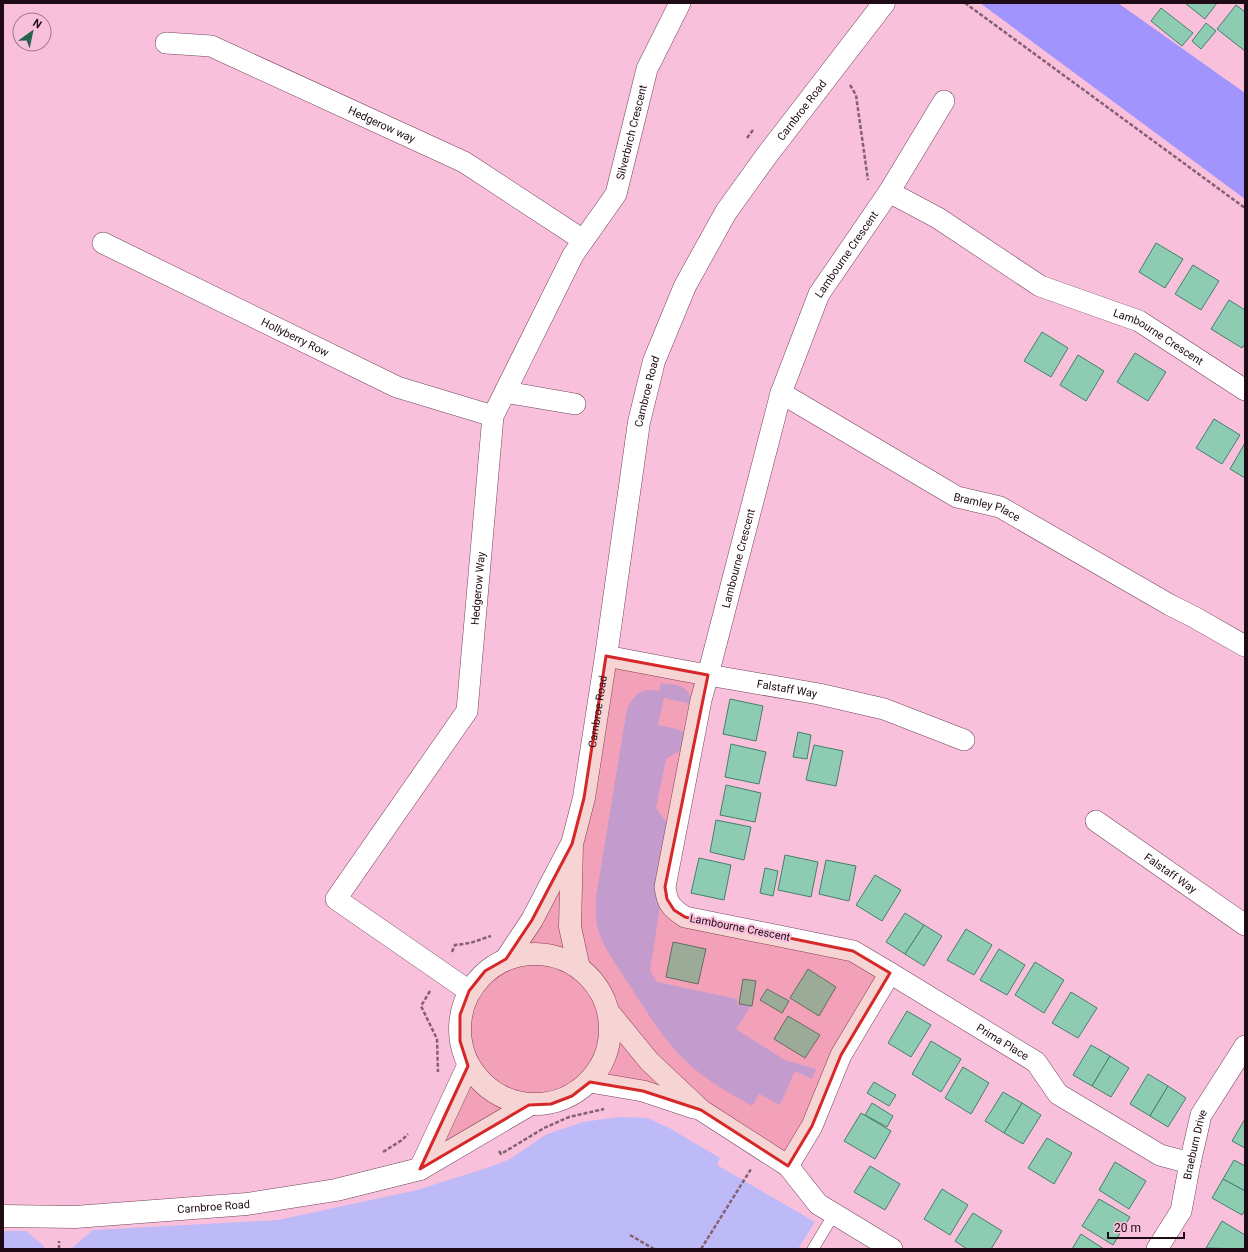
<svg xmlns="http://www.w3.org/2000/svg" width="1248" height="1252" font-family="Roboto,sans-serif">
  <rect width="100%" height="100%" fill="#f9c0dc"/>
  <g fill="#beb9f7">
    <path d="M661,683c15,2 30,1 30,21l-27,-6 -6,27 19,4 8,4 -3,16 -16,10 -10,49 11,15 -7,83 -10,65 7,11 80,17v6l14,1 -15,23 49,31 31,9 -4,10 -17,-8 -15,34 -21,-11 -7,12c-21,-12 -43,-24 -61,-40 -27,-24 -44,-54 -63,-83 -10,-16 -24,-34 -30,-53 -3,-11 -2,-22 -2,-33l31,-188c7,-15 15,-22 32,-18z"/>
    <path d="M619,1117l29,1 23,11 49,29 -3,7 98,57 -17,27h-726v-1l21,-18 185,-10 139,-30 73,-23 20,-8 37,-25 36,-12z"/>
    <path d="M3,1231h23l18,15v3h-41z"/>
  </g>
  <path fill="#a194fd" d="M980,3h138l127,90v106z"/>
  <g fill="#8dccb3" stroke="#43806a">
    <path d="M1185,3h32l-12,16z"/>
    <path d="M1236,5l9,7v39l-28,-22z"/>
    <path d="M1161,8l32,25 -11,13 -31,-25z"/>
    <path d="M1206,23l10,8 -15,18 -9,-8z"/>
    <path d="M1156,243l27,16 -18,29 -26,-16z"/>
    <path d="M1193,265l26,16 -18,29 -26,-16z"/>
    <path d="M1229,300l16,10v34l-3,4 -31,-19z"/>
    <path d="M1042,332l26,16 -17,29 -27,-16z"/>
    <path d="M1135,353l31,19 -18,29 -31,-19z"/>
    <path d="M1078,355l26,16 -18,30 -26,-16z"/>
    <path d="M1214,419l26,16 -18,29 -26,-16z"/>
    <path d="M1245,443v35l-15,-9z"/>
    <path d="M730,699l33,7 -7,35 -33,-7z"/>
    <path d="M798,732l13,3 -4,24 -14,-2z"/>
    <path d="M731,744l35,8 -7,32 -34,-7z"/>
    <path d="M814,745l29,6 -7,35 -30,-6z"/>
    <path d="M726,785l35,8 -6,29 -35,-7z"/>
    <path d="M716,820l35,7 -7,33 -34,-8z"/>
    <path d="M785,855l33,7 -7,35 -33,-7z"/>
    <path d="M699,858l32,7 -7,35 -33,-7z"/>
    <path d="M826,860l30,6 -7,35 -30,-7z"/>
    <path d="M765,868l13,3 -5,25 -13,-3z"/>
    <path d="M875,875l26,15 -19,31 -26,-16z"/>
    <path d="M905,913l19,12 -19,29 -19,-12z"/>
    <path d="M924,925l18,11 -18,30 -19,-12z"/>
    <path d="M966,929l26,16 -18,30 -27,-15z"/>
    <path d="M673,942l33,7 -8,35 -32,-7z"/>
    <path d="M999,949l26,16 -18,30 -27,-15z"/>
    <path d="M1035,962l29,18 -20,33 -29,-18z"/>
    <path d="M808,969l28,18 -17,29 -29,-18z"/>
    <path d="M743,979l13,2 -4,25 -13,-2z"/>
    <path d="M767,989l22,12 -7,12 -22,-13z"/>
    <path d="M1071,992l26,16 -19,30 -26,-15z"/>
    <path d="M907,1011l24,14 -20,32 -23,-14z"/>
    <path d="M788,1016l32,19 -15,23 -31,-19z"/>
    <path d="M931,1041l30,18 -20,33 -29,-18z"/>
    <path d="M1091,1045l19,11 -18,30 -19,-11z"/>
    <path d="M1110,1056l19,12 -18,29 -19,-11z"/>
    <path d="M963,1067l26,16 -18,31 -26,-16z"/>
    <path d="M1148,1074l20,12 -18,30 -20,-12z"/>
    <path d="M874,1082l22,13 -7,11 -22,-13z"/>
    <path d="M1168,1086l18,12 -18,29 -18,-11z"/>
    <path d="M1003,1092l19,11 -18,30 -19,-12z"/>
    <path d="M872,1103l21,13 -6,11 -22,-12z"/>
    <path d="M1022,1103l19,12 -18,29 -19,-11z"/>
    <path d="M861,1113l30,18 -16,28 -31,-18z"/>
    <path d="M1245,1119v29l-13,-7z"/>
    <path d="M1047,1138l25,15 -18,31 -26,-16z"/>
    <path d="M1234,1160l11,6v25l-22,-12z"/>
    <path d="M1115,1162l31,19 -17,28 -30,-19z"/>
    <path d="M870,1166l30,18 -15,26 -31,-18z"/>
    <path d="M1223,1179l22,12v19l-3,5 -30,-17z"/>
    <path d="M942,1189l26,16 -18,30 -26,-16z"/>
    <path d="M1099,1199l31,18 -17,28 -31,-19z"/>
    <path d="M973,1213l29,18 -11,18h-24l-12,-8z"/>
    <path d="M1222,1221l23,14v14l-39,-1z"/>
    <path d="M1081,1234l23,15h-32z"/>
  </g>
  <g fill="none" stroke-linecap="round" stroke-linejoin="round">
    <defs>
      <path id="service" d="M813,1249l21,-35"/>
      <g id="minor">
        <path id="s1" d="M166,43l45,3 253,116 119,78"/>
        <path d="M889,192l55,-91"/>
        <path id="s2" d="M103,243l294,144 96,29"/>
        <path d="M505,392l70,12"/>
        <path id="s3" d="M781,393l176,104 43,10 170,98 24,12 51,29"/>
        <path id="s4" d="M606,656l79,15 134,23 65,15 80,31"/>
        <path id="s5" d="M1096,821l149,104"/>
        <path id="s6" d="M890,973l146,89 22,32 102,61 30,8"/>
        <path id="s7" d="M469,991l-133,-92 131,-188 26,-295 80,-161 43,-61 31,-125 33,-66"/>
        <path d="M609,1012l40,49 52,49 87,56 30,38 74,45"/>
        <path d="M590,1082l53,9 51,17"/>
        <path id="s8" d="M788,1166l24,-40 29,-71 49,-82 -37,-22 -168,-34c-14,-9 -18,-14 -20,-30l36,-187 7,-25 73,-282 38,-99 70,-102 49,26 102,68 99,35 106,69"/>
        <path id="s9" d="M1157,1249l24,-38 9,-48 11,-48 44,-69"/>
      </g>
      <g id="tertiary">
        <circle cx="535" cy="1029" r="75"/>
        <path d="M506,959l26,-39 37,-71"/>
        <path id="s10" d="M579,968l-9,-41 2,-83 12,-46 22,-142 33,-234 15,-61 31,-75 41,-74 41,-57 117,-152"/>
        <path d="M420,1169l48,-103"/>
        <path id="s11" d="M3,1216l72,1 172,-13 89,-14 84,-21 109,-64"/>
      </g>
    </defs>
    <use href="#service" stroke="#72435c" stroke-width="12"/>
    <use href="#minor" stroke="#72435c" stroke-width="22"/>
    <use href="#tertiary" stroke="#72435c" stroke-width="23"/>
    <g stroke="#856072" stroke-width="2.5" stroke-dasharray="4 2" stroke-linecap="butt">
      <path d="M965,3l280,205"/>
      <path d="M850,85l6,10 12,85"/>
      <path d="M747,138l6,-8"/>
      <path d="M452,952l3,-7 15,-2 21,-7"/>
      <path d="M430,991l-9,15 16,33 1,33"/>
      <path d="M499,1151l2,3 43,-26 25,-11 35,-8"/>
      <path d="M383,1152l19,-12 6,-6"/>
      <path d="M630,1235l24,14"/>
      <path d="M59,1249v-8"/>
      <path d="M701,1249l50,-80"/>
    </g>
    <use href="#service" stroke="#fff" stroke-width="11"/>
    <use href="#minor" stroke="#fff" stroke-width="21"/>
    <use href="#tertiary" stroke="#fff" stroke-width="22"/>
  </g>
  <path fill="#d62828" fill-opacity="0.2" stroke="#d62828" stroke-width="3" stroke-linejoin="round" d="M606,656l102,19 -43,212 2,12 7,11 11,7 168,34 37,22 -49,82 -29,71 -24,40 -87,-56 -58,-19 -53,-9 -18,14 -21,8 -22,1 -109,64 48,-103 -8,-25v-26l9,-24 16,-20 21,-12 26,-39 40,-76 12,-46z"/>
  <g text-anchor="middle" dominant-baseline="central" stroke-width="4" stroke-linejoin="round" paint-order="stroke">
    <g font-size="11" fill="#1e0b15" stroke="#f9c0dc">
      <text stroke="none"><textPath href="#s10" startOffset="908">Carnbroe Road</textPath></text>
      <text stroke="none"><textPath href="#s1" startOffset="233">Hedgerow way</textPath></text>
      <text stroke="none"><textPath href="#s7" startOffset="1005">Silverbirch Crescent</textPath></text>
      <text stroke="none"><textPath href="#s8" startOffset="1133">Lambourne Crescent</textPath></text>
      <text stroke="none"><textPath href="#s2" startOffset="214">Hollyberry Row</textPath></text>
      <text stroke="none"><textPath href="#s8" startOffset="1516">Lambourne Crescent</textPath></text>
      <text stroke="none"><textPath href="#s10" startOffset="584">Carnbroe Road</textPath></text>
      <text stroke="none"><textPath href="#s3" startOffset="236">Bramley Place</textPath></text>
      <text stroke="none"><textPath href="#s8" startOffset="808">Lambourne Crescent</textPath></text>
      <text stroke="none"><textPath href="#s7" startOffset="514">Hedgerow Way</textPath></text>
      <text stroke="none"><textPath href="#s4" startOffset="184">Falstaff Way</textPath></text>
      <text stroke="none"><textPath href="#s10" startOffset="260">Carnbroe Road</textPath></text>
      <text stroke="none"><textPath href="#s5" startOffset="91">Falstaff Way</textPath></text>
      <text transform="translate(740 928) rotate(11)">Lambourne Crescent</text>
      <text stroke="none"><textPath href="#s6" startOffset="132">Prima Place</textPath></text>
      <text stroke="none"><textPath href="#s9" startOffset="113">Braeburn Drive</textPath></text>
      <text stroke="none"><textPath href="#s11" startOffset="211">Carnbroe Road</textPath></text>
    </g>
  </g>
  <rect width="1248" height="1252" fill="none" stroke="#1e0b15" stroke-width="8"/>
  <g transform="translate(32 32) rotate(33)"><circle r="19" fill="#f9c0dc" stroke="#a1788c"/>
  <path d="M0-3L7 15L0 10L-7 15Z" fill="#26634e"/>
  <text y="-6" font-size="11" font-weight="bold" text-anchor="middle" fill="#1e0b15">N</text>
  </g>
  <path d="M1108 1232v6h76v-6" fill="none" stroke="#1e0b15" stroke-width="2"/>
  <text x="1114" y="1232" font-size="12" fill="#1e0b15" stroke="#f9c0dc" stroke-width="3" paint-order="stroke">20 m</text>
</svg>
